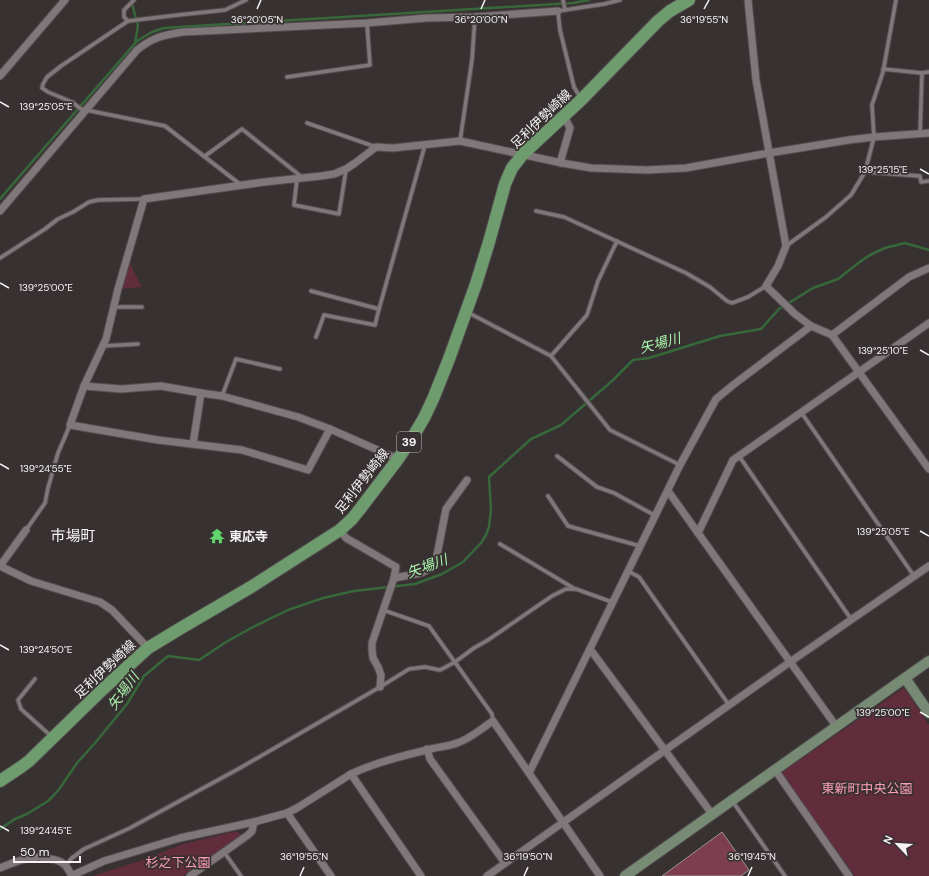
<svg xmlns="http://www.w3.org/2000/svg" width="929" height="876" font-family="'DM Sans','Noto Sans JP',sans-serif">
  <rect width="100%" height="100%" fill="#383132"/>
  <g fill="#612c3c">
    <path d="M127,258l15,29 -24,2z"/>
    <path d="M904,688l25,37v151h-74l-74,-103z"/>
    <path d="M237,831l4,4 -58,41h-90l47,-15 43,-17z"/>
  </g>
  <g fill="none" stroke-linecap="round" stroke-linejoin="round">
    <g stroke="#37683a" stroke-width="2.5">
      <path d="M131,0l7,26 -3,17"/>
      <path d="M0,199l137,-158 15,-9 12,-4 409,-25 16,-3"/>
      <path d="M0,829l15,-10 12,-5 21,-13 6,-6 6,-7 17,-25 18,-20 32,-39 17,-28 24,-20 31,4 27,-18 27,-15 35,-17 35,-12 31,-7 61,-7 27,-10 21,-12 18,-19 5,-8 3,-8 2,-17 -2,-33 42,-38 30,-14 51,-44 21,-21 16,-2 71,-22 41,-7 18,-20 34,-21 25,-9 23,-18 9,-6 15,-7 20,-5 24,7"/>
    </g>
  </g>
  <path fill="#7d3e50" stroke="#9b9394" d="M722,832l27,38 -8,6h-79z"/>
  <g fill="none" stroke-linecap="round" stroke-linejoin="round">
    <defs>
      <g id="lane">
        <path d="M563,0l2,10"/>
        <path d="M128,21l-4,-4v-7l10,-10"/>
        <path d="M883,69l39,4 7,-1"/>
        <path d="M287,77l83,-12 -3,-42"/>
        <path d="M580,97l-6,-10 -14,-57 -2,-19 46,-7 16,-4"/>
        <path d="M307,123l69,24"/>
        <path d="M920,134l2,-61"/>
        <path d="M460,141l12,-81 3,-43"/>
        <path d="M205,156l37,-27 61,49"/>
        <path d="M865,172l55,4 1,6 8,-1"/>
        <path d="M297,179l-3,26 45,9 7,-44"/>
        <path d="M241,185l-76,-59 -84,-17 -9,-7 -24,-10 -6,-4 1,-4 4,-7 14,-11 67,-45 50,-6 47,-5 21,-10"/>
        <path d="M536,211l28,6 122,56 24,14 17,14 5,2 16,-6 18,-11"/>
        <path d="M786,246l40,-29 25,-22 14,-23 9,-35 -2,-32 11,-33 13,-72"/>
        <path d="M0,258l45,-29 13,-10 15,-7 16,-10 9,-2 46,-1"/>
        <path d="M311,291l68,18 46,-164"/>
        <path d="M114,307h28"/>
        <path d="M469,313l82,43 59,74 70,35"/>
        <path d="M316,337l8,-22 51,10 4,-16"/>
        <path d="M103,346l35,-2"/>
        <path d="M551,356l36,-41 11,-34 19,-40"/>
        <path d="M222,396l14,-37 44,10"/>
        <path d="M801,412l113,164"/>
        <path d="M557,456l40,31 17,6 42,23"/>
        <path d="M739,456l112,163"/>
        <path d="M548,496l20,30 72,20"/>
        <path d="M26,530l19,-27 3,-15 10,-35 12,-28"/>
        <path d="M500,544l75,45"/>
        <path d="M628,571l11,6 90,128"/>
        <path d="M383,610l46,16 63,88 1,7"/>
        <path d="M35,679l-17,21 3,9 30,27"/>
        <path d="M733,802l52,74"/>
        <path d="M224,852l17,24"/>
        <path d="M65,866l7,-8 12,-9 46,-21 110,-60 140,-81 29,-18 16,-2 15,3 15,-8 19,-14 14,-8 64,-44 14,-7h10l36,13"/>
      </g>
      <g id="street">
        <path d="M748,0l8,80 30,166 -8,20 -12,20 29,28 16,12 21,9 97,134"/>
        <path d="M0,76l65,-76"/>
        <path d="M560,163l10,-35 -6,-12"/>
        <path d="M0,211l137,-161c16,-13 27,-15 46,-18l184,-9 59,-5 49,-1 83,-6"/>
        <path d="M832,335l77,-58 20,-9"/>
        <path d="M84,386l37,3 40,-3 40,7 21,3 76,21 32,12 68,30"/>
        <path d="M330,429l-22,41 -66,-20 -84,-10 -88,-15 14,-39 22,-47 12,-50 26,-90 120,-17 57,-6 13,-2 12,-5 9,-6 21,-16 17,1 67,-7 102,22 29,5 56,2 39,-2 83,-15 80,-13 25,-3 55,-4"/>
        <path d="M193,444l8,-51"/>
        <path d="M668,491l168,235"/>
        <path d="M340,530l6,8 50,29 -2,11 -22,65v7l1,8 5,9 3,8 -1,12"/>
        <path d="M698,533l35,-73 196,-137"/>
        <path d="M0,566l31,15 69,21 12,8 36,38"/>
        <path d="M0,566l26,-36"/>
        <path d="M394,578l27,-5 10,-5 5,-8 10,-51 21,-29"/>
        <path d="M590,649l122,165"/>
        <path d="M427,749l3,10 75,104"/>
        <path d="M775,770l74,106"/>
        <path d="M529,773l151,-308 36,-66 17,-14 78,-59"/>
        <path d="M351,774l70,102"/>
        <path d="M287,813l44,63"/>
        <path d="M0,868c18,-7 32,-14 51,-9 6,1 10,2 14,6 3,3 5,8 7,11"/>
        <path d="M71,876l33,-15 76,-23 74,-16 33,-9 10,-5 54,-34c23,-11 50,-18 76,-24 9,-3 20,-3 30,-7 13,-4 25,-15 36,-22l107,155"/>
        <path d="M190,876l58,-41 4,-4 2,-9"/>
        <path d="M487,876l303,-214 139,-96"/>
      </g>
      <g id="secondary">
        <path d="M905,678l24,35"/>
        <path d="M625,876l304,-215"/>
      </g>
      <path id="primary" d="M0,781l21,-14 8,-6 74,-72 45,-41 33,-20 70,-41 89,-57 12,-11 8,-10 38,-50 16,-24 10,-17 9,-19 16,-40 27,-75 13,-42 16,-58 7,-16 11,-14 58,-54 77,-79 12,-10 19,-11"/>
    </defs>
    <use href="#lane" stroke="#534d4e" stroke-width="5.5"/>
    <use href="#street" stroke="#534d4e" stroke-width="9"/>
    <use href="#secondary" stroke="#534d4e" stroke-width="12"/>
    <use href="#primary" stroke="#534d4e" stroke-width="14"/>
    <use href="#lane" stroke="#7f7779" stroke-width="3.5"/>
    <use href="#street" stroke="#7f7779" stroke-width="7"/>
    <use href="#secondary" stroke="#768a74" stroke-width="10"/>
    <use href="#primary" stroke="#6e9c6f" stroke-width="12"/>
  </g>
  <path fill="none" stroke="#f6f2f3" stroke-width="1.5" d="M257,9l4,-9M481,9l4,-9M704,9l5,-9M0,102l9,5M920,169l9,5M0,283l9,5M920,350l9,5M0,464l9,5M920,531l9,5M0,645l9,5M920,712l9,5M0,826l9,5M300,876l4,-9M524,876l4,-9M748,876l4,-9"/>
  <defs>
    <symbol id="temple-bare" viewBox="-9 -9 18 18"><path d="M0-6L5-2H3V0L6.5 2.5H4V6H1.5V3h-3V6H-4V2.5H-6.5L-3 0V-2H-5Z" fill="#5fd56b" stroke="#383132" stroke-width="2.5" paint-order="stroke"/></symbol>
  </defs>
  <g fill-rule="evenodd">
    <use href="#temple-bare" x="206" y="525" width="22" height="22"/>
  </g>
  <g text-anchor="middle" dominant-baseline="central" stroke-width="3.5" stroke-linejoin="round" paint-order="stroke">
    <rect fill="#383132" stroke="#bdb8b9" stroke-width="1" x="397" y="432" width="24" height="20" rx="3"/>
    <g font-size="12" font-weight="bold" fill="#f6f2f3">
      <text x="409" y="442">39</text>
    </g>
    <g font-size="13" fill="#f6f2f3" stroke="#383132">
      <text transform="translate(541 119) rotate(-44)">足利伊勢崎線</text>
      <text transform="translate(362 481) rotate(-52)">足利伊勢崎線</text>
      <text transform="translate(105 669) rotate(-43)">足利伊勢崎線</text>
    </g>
    <g font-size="13" font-weight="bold" fill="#f6f2f3" stroke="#383132" text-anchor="start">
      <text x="229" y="536">東応寺</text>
    </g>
    <g font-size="13" fill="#ff9db7" stroke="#383132">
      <text x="867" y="788">東新町中央公園</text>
      <text x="178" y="862">杉之下公園</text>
    </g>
    <g font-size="14" font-style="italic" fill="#a9f2ac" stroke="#383132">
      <text transform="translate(660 343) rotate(-15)">矢場川</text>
      <text transform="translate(427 566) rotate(-20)">矢場川</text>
      <text transform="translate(123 691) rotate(-54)">矢場川</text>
    </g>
    <g font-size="15" fill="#f6f2f3" stroke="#383132">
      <text x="73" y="536">市場町</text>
    </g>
  </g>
  <g font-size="10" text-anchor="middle" fill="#f6f2f3" stroke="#383132" stroke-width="3.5" stroke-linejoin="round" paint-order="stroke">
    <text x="257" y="23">36°20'05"N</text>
    <text x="481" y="23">36°20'00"N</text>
    <text x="704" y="23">36°19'55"N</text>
    <text x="46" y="110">139°25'05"E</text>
    <text x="883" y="173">139°25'15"E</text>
    <text x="46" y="291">139°25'00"E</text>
    <text x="883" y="354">139°25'10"E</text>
    <text x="46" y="472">139°24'55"E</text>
    <text x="883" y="535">139°25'05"E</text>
    <text x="46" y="653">139°24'50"E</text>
    <text x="883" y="716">139°25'00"E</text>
    <text x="46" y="834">139°24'45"E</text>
    <text x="304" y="860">36°19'55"N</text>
    <text x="528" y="860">36°19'50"N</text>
    <text x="752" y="860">36°19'45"N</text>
  </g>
  <g transform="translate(897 844) rotate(295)" stroke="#383132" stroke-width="3" paint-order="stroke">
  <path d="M0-3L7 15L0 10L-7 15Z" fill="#f6f2f3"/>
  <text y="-6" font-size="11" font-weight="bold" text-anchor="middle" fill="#f6f2f3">N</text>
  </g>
  <path d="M14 856v6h66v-6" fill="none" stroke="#f6f2f3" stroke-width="2"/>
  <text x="20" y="856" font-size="12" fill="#f6f2f3" stroke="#383132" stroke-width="3" paint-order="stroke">50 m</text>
</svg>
